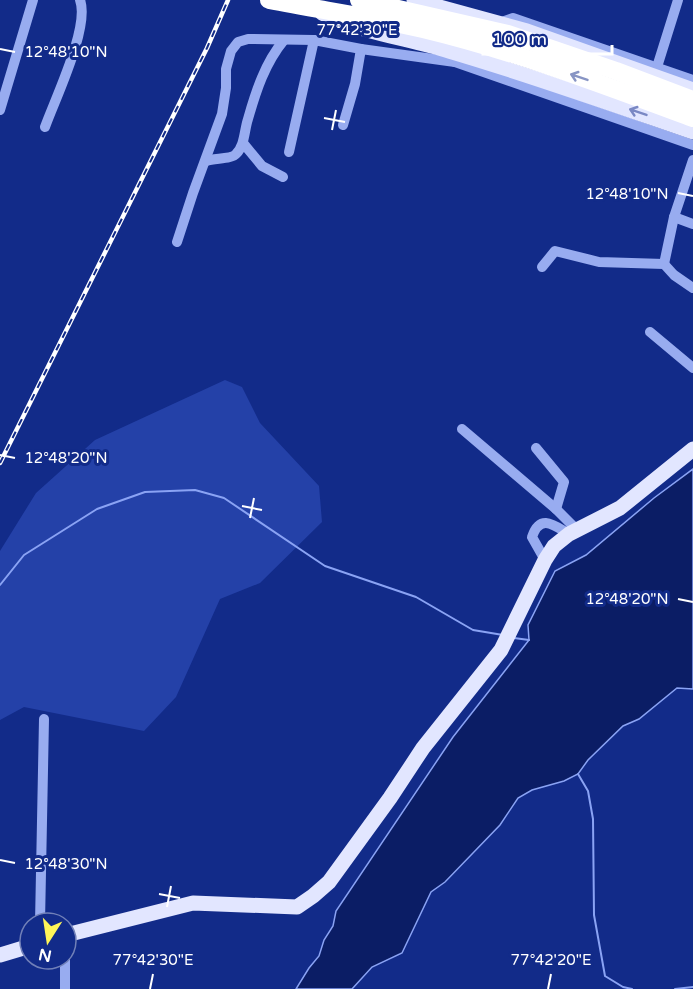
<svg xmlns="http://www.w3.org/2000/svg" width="693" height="989" font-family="'Varela Round',sans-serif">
  <rect width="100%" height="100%" fill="#122b89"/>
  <path fill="#2441a8" d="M225,380l17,7 18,36 59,63 3,36 -62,61 -40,16 -44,98 -32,34 -120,-24 -24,13v-169l36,-58 59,-53z"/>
  <path fill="#0b1d65" stroke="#8aa3f4" stroke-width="1.5" d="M693,469v220l-16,-1 -38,31 -16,7 -35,34 -10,14 -14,7 -32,9 -14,8 -18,27 -55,57 -14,10 -29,61 -30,14 -20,22h-56l13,-21 10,-12 5,-16 9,-14 3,-15 117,-174 76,-97 -1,-15 27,-54 31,-16 68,-57z"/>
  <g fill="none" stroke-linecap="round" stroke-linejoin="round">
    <g stroke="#8aa3f4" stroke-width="2">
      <path d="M0,585l24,-30 73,-46 48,-17 50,-2 29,8 101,68 91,31 57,33 30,5"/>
      <path d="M514,638l15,2"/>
      <path d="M578,774l10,17 5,28 1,96 11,61 18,11 9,2"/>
      <path d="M675,989l18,-2"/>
    </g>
    <g stroke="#98acf0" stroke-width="10">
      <path d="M499,23l14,-5 180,62"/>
      <path d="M443,50l12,12 238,83"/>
      <path d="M657,67l21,-67"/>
      <path d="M0,110l33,-110"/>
      <path d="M343,125l12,-41 6,-35 94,13"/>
      <path d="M45,127c10,-28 45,-100 35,-127"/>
      <path d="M243,143l19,23 21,11"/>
      <path d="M289,152l25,-112 47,9"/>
      <path d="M206,161c8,-3 26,-2 30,-7 9,-9 8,-23 12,-35 8,-28 17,-56 36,-79"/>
      <path d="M674,217l19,7"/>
      <path d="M177,242l16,-49 29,-79 4,-26v-19l5,-18 7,-9 10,-3 66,1"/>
      <path d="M664,264l10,-47 19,-57"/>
      <path d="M542,267l13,-16 44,11 65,2 10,11 19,13"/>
      <path d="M650,332l43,36"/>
      <path d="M462,429l94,80 21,21"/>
      <path d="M536,448l28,34 -8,27"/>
      <path d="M545,560l-13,-23c8,-24 22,-12 37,-3"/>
      <path d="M40,923l4,-204"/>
      <path d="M65,959v30"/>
    </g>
    <g stroke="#e2e6ff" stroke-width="15">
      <path d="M414,0l113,31 166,59"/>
      <path d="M322,13c40,20 85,25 127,38 82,24 163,53 244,81"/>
      <path d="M66,935l127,-32 104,4 16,-11 16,-14 61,-84 33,-50 78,-98 44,-90 9,-14 15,-12 51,-26 73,-59"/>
      <path d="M0,955l30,-9"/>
    </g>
    <g stroke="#fff" stroke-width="18">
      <path d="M269,0c51,10 103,17 154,29 92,22 181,56 270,89"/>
      <path d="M359,0l149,34 108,37 77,29"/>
    </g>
    <defs>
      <path id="rail" d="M0,463l207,-415 21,-48"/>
    </defs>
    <use href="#rail" stroke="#fff" stroke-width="4.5"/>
    <use href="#rail" stroke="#122b89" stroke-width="2" stroke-dasharray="7" stroke-linecap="butt"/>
  </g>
  <defs><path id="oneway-shaft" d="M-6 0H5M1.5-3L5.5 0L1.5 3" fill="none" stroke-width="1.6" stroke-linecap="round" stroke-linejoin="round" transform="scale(1.5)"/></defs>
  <use stroke="#8895c4" href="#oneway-shaft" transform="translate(579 77) rotate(-161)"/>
  <use stroke="#7a88c4" href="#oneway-shaft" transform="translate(638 112) rotate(-161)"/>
  <path fill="none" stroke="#fff" stroke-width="2" d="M357,15l3,-15M0,49l15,3M324,118l21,4M332,130l4,-20M678,193l15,3M0,455l15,3M242,506l20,4M250,518l4,-20M678,599l15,3M0,860l15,3M159,894l21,4M167,907l4,-21M150,989l3,-15M548,989l3,-15"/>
  <g font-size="15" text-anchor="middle" fill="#fff" stroke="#122b89" stroke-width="6" stroke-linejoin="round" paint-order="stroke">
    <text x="357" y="35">77°42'30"E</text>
    <text x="66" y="57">12°48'10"N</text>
    <text x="627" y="199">12°48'10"N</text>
    <text x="66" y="463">12°48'20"N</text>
    <text x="627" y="604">12°48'20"N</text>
    <text x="66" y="869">12°48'30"N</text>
    <text x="153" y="965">77°42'30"E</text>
    <text x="551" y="965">77°42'20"E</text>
  </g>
  <g transform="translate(48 941) rotate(192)"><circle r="28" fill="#122b89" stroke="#7180b8" stroke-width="1.5"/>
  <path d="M0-4.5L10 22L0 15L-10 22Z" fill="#fff558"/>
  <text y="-9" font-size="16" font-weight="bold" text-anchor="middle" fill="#ffffff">N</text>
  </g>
  <path d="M483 45v9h129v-9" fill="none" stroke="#ffffff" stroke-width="3"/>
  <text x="492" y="45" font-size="18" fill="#ffffff" stroke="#122b89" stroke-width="4.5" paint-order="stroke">100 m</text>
</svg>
